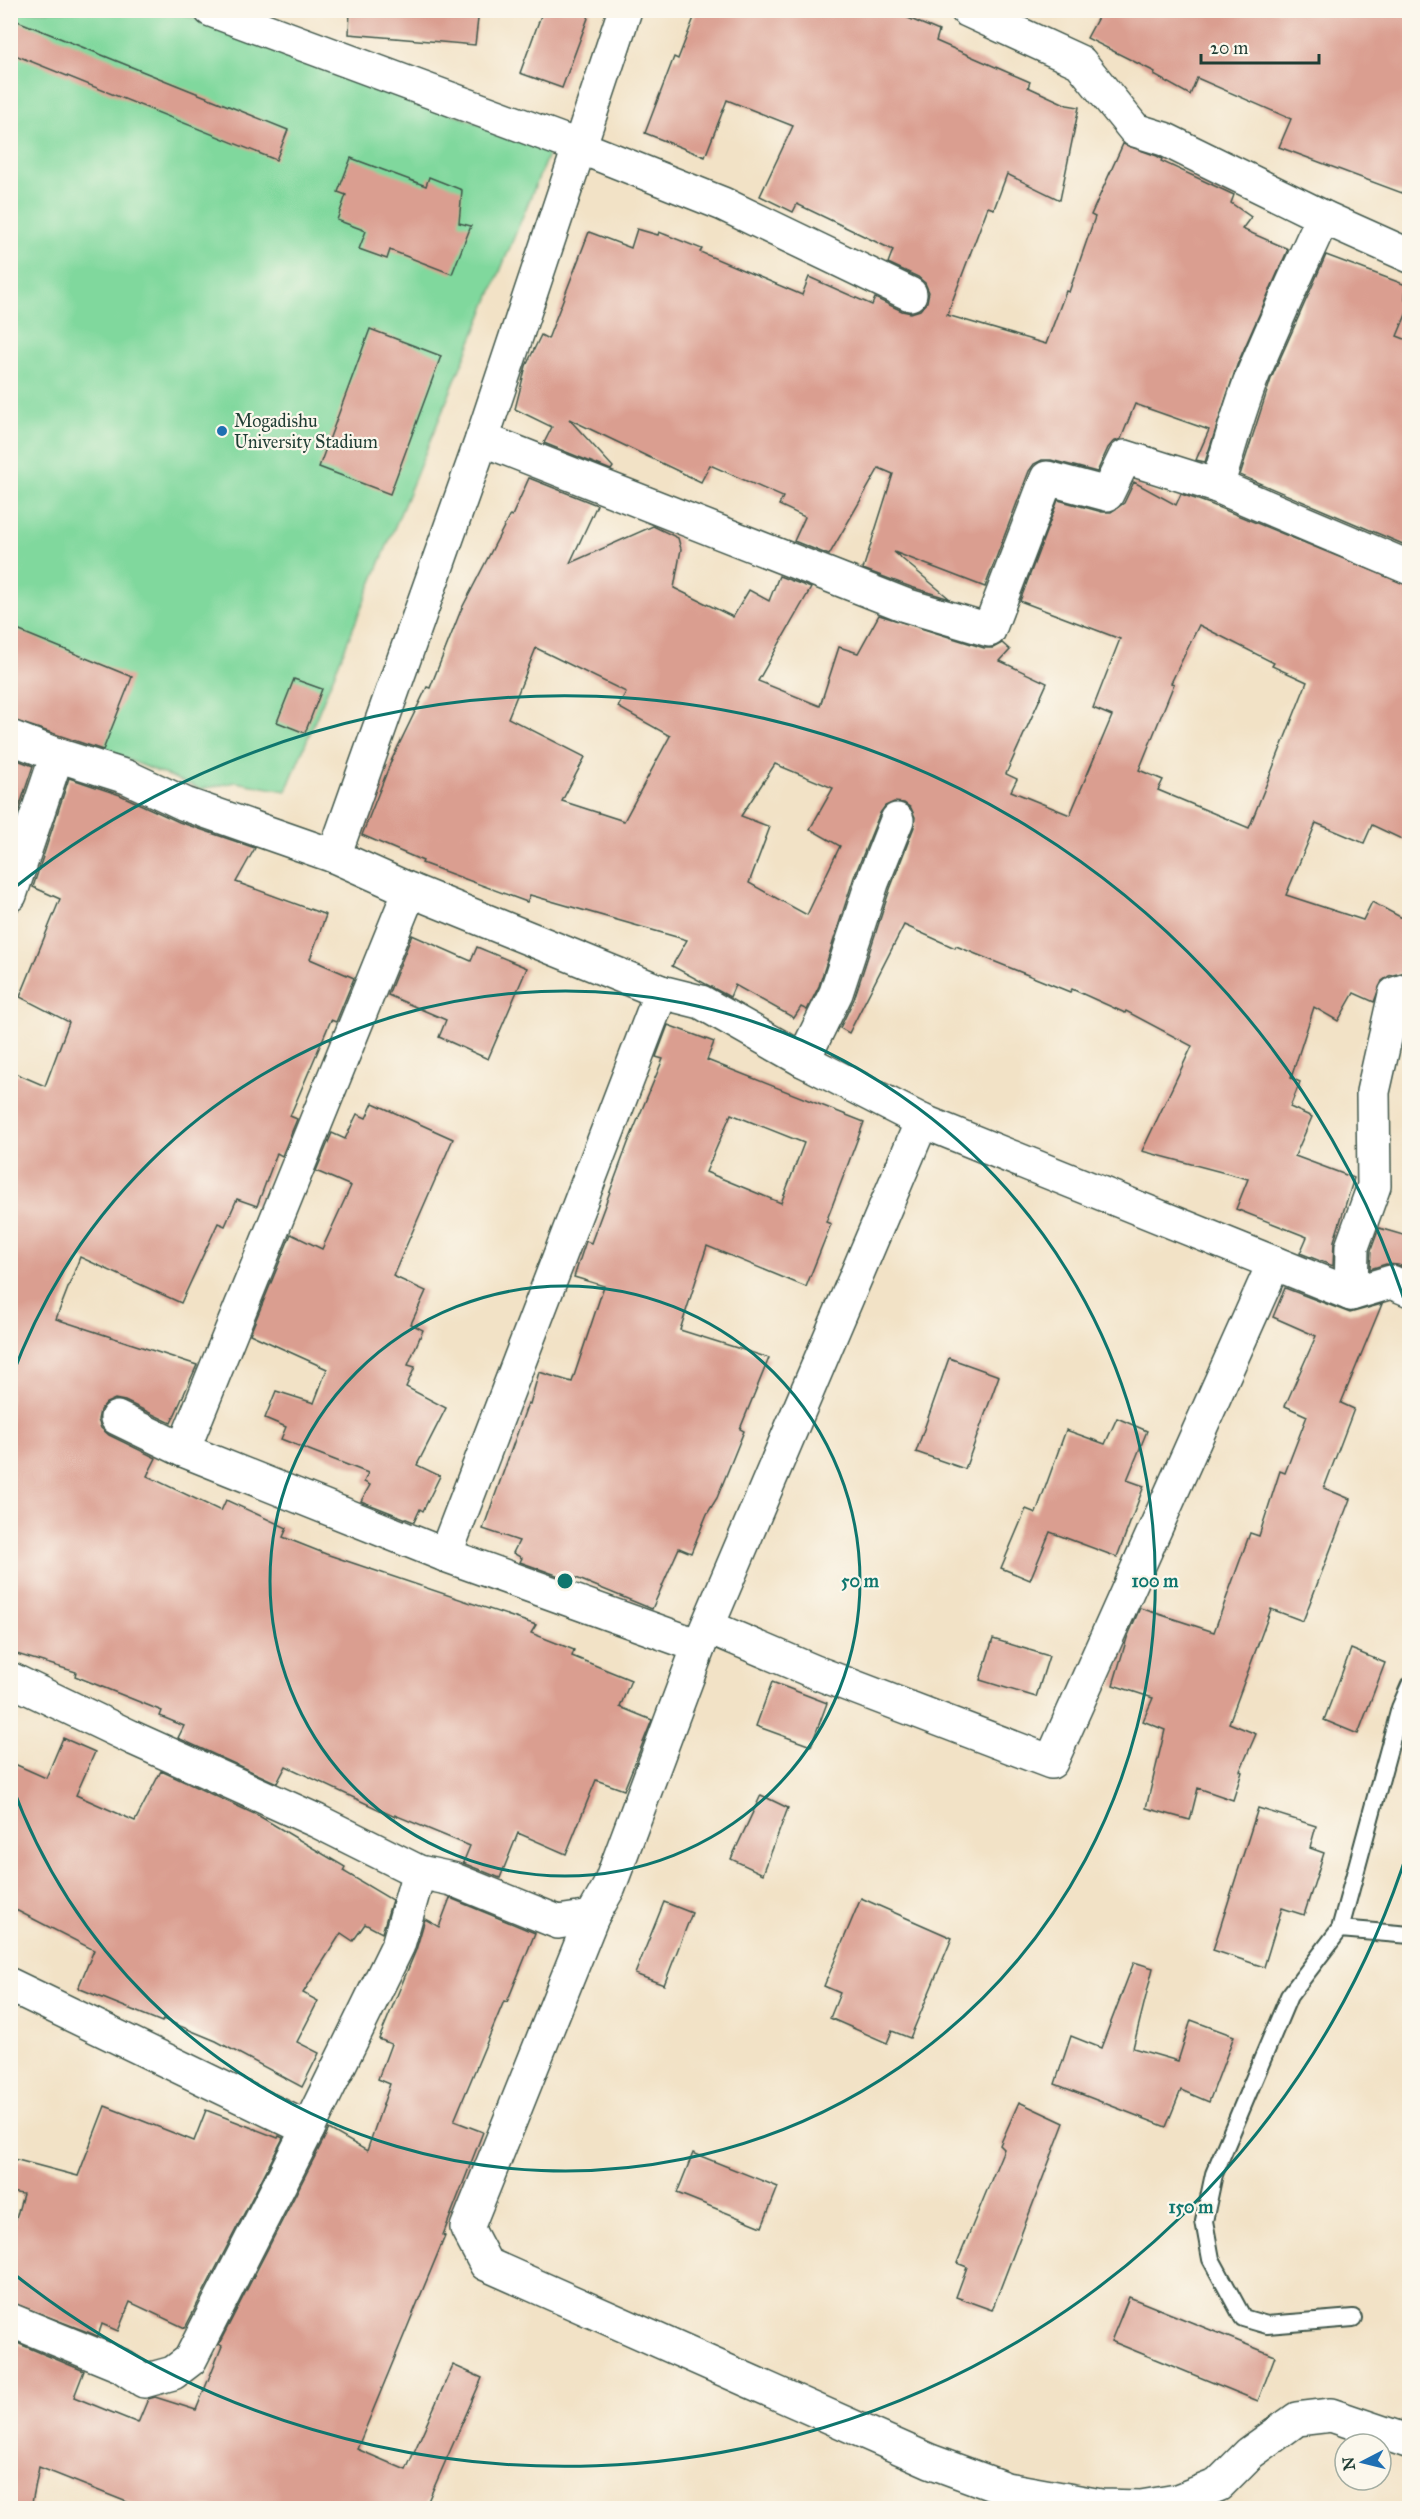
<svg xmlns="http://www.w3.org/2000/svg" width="1420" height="2519" font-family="'IM FELL Great Primer',serif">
  <rect width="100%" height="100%" fill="#fbf7ec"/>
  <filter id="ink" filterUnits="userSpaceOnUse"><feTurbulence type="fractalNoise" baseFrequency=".0167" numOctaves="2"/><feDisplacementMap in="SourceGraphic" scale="12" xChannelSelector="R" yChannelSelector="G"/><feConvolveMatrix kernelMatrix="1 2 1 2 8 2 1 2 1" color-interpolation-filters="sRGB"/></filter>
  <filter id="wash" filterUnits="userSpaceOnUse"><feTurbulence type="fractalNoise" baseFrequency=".008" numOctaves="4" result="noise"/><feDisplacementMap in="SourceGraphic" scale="24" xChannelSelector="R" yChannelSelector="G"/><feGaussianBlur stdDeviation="1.35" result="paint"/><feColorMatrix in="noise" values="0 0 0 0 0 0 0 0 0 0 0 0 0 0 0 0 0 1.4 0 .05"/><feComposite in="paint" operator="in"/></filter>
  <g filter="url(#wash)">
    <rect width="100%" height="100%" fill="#f2e2c6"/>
    <path fill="#80d89d" stroke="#508a68" stroke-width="1.5" d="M11,11h164l375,139 -264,641 -50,-9 -35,7 -190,-76z"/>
    <g id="blocks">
      <g fill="#da9e90" fill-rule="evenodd">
        <path d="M350,10h129l-4,35 -126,-11z"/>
        <path d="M543,10h48l-29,78 -42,-15z"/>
        <path d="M697,10h192l50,21 -3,10 94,41 -2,5 39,18 12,2 -19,93 -53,-26 -13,35 -6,-2 -41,108 99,29 20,-53 3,1 26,-75 -4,-2 32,-71 34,12 5,3 -1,2 73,34 -3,8 20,14 -9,12 46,20 -51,116 -32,97 -9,-2 13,-30 -74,-26 -14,35 -8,3 -5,6 -11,24 -46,-12h-9l-8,4 -5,7 -44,116 -91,-35 56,47 -39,-12 -48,-18 30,-95 -14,-6 -50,87 -35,-14 11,-24 -26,-12 4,-8 -73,-32 -9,17 -132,-63 44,48 -2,3 -67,-27 8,-16 -37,-18 11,-43 15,-31 7,4 41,-107 42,16 6,-19 21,6 1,-3 43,17 -2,3 102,43 7,-18 63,28 3,-7 27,13 9,2 9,-3 7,-8 2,-10 -4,-9 -7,-6 -30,-14 5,-13 -96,-46 -4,8 -33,-16 33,-70 -66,-26 -22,57 -60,-24 29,-76 4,2z"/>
        <path d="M1102,10h308v186l-131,-49 12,-28 -94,-41 -7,17 -36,-20 1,-3 -68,-34z"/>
        <path d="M10,18l278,112 -12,30 -266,-107z"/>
        <path d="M351,158l75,28 3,-9 33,13 -3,33 12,3 -19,48 -62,-24 -3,9 -28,-10 7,-18 -29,-11 9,-25 -8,-3z"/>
        <path d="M1326,255l80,30 -1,14 5,2v4l-13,31 13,5v206l-170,-72 31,-96z"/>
        <path d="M370,329l71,27 -51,138 -71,-27z"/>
        <path d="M529,478l68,27 -27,58 83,-37 25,12 3,11 -7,39 59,29 16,-27 20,11 10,-25 32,12 -53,93 62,25 19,-59 19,6 21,-38 105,33h9l9,-5 8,7 -10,11 47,22 -41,91 11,5 -6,12 59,24 42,-99 -19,-8 27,-69 -100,-38 38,-101 44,12h9l13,-9 10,-21 42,23 5,-11 29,10 200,82v257l-38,-18 -8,18 -48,-20 -30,72 77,25 9,-18 38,20v49l-21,5 -7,5 -8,21 -20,-9 -16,28 -24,-14 -23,71 9,4 -10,25 22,10 -17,39 59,22 -20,63 -1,25 -33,-13 7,-16 -71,-28 12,-30 -106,-28 50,-105 -66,-35 -1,2 -53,-24 -2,3 -114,-46 -1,2 -51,-23 -55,108 -9,-5 14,-29 36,-110 24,-62 1,-10 -4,-9 -7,-5 -10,-1 -9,4 -5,7 -26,64 -35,109 -12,24 -6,-3 -7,11 -59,-33 -5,12 -58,-31 15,-26 -157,-45 -3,7 -105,-39 1,-2 -61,-26 30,-76 35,-72 3,1 31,-78 49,-95 2,1zM1199,625l75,38 -2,3 35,16 -58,146 -91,-38 5,-10 -24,-10 35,-86 -3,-1zM536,648l90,44 -8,15 52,29 -46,85 -62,-20 23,-44 -77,-39zM775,764l58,24 -23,41 30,17 -33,69 -58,-32 21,-56 -29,-11z"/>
        <path d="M10,627l122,50 -29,73 -93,-31z"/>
        <path d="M294,679l28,10 -17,44 -28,-11z"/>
        <path d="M10,757l23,9 -23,69z"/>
        <path d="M69,778l51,17 59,27 76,26 -19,34 90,33 -16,44 44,19 -18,44 -5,-2 -41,96 7,3 -15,37 -5,-3 -20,53 -20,-7 -12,27 -7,-3 -37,80 -101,-46 -24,62 141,46 -26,58 -46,-22 -10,-2 -9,4 -6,7 -2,10 3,8 8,7 47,23 -9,18 74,35 5,-11 61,28 -4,9 43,17 210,71 -5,8 43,17 -2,6 59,24 -11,27 32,13 -28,70 -28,-10 -30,74 -48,-21 -18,45 -37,-15 7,-17 -75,-31v2l-109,-51 -9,17 -99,-45 6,-12 -24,-10 2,-5 -87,-35 1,-4 -66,-20v-581l35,15 24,-64 -49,-25 40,-98 -27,-12z"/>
        <path d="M412,935l59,26 6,-14 50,21 -39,91 -49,-22 7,-17 -58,-25z"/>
        <path d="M668,1025l46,17 -7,18 157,62 -38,100 5,2 -25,63 -99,-41 -27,84 89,28 -29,71 4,2 -27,67 -10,16 -16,39 -12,-5 -27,61 -88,-36 -2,4 -42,-15 2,-4 -9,-5 6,-12 -36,-12 45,-126 2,1 9,-32 33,10 32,-96 -30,-9 12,-36 5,2 37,-100 35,-84 -7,-2zM731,1114l73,29 -23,60 -75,-31z"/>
        <path d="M373,1103l80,36 -60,137 33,15 -15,33 12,6 -15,35 7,2 -9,20 40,21 -29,57 23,11 -17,35 -3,-2 -6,13 -53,-21 9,-16 -6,-3 4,-9 -87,-34 5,-12 -21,-9 11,-27 38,12 13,-34 -77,-35 41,-100 31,15 29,-63 -35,-15 16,-38 13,6 12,-25 9,4z"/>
        <path d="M1379,1228l31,9v32l-12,-4 -12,-1 -16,5 1,-19z"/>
        <path d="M1285,1288l65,25 32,-9 -41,99 13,6 -30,79 26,11 -47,122 -32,-12 -42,114 27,11 -16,37 2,1 -9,28 -35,-12 -8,32 -44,-12 19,-78 -22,-9 10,-23 -40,-13 14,-47 13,-30 74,24 36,-99 9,3 21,-65 5,2 22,-57 -22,-10 31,-70 -43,-19z"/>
        <path d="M949,1358l50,18 -34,93 -49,-17z"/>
        <path d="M1117,1418l30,13 -20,49 17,6 -27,71 -67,-25 -20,48 -29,-12 25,-59 10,4 30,-83 39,14z"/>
        <path d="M993,1639l56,17 -13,41 -56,-17z"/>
        <path d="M1351,1649l34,14 -27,71 -34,-14z"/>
        <path d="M772,1682l55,21 -16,43 -55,-20z"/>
        <path d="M63,1738l32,14 -19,43 59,26 26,-50 98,45 86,51 -2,4 49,29 -10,33 -17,-9 -12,17 -12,-8 -38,60 15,8 -21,41 22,11 -17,34 -86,-46 -53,-22 -1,3 -84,-34 16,-38 -84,-43v-145l36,16z"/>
        <path d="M761,1795l27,13 -25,66 -32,-15z"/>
        <path d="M1258,1808l58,18 -6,22 14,5 -20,62 -22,-7 -18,59 -51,-17z"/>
        <path d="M450,1898l85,35 -28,69 -3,-1 -50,120 29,11 -40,103 2,1 -88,213 49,21 47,-105 29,13 -57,130h-283l-103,-41 -8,41h-21v-168l74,31 -10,26 64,26 10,-24 7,-2 41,13 26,-64 -3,-2 110,-215 38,22 23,-67 -12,-5 13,-35 -12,-5 37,-89 9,-31 14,8z"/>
        <path d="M861,1898l91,40 -42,100 -18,-7 -5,12 -57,-25 10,-25 -16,-7z"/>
        <path d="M664,1902l28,11 -28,72 -29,-11z"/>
        <path d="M1134,1962l19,6 -20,80 45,13 13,-41 43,16 -25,66 -28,-12 -15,37 -111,-43 16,-48 30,12z"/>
        <path d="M1019,2102l45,21 -72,187 -36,-13 11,-30 -10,-4 47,-114 -4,-4z"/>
        <path d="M105,2106l89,35 12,-31 72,28 1,-2 4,2 -98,190 -55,-26 -12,29 -16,-7 -4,12 -88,-34v-62l13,-46 -13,-2v-34l68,18z"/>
        <path d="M693,2153l85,34 -16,40 -85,-34z"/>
        <path d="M1129,2297l146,59 -17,45 -147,-60z"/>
      </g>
    </g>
  </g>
  <g filter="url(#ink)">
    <use href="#blocks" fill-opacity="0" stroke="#3f564a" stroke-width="1.5"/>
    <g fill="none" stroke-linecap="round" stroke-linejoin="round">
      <defs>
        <g id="service">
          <path d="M1340,1929l70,6"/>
          <path d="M1353,2318l-86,7 -24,-7 -32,-59 -7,-38 10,-47 75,-178 51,-67 60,-221 10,-23"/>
        </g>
        <g id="minor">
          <path d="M211,10l369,137 143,57 187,90"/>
          <path d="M967,10l113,52 55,68 29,9 159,78 87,39"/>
          <path d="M482,439l423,166 84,25 58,-152 60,16 18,-37 92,29 193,82"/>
          <path d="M1217,486c12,-37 22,-77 37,-114 22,-52 45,-103 69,-155"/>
          <path d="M10,737l47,18 70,22 58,27 149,52 76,34 251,102 40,10 102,58 119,61 429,173 40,-12 19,8"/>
          <path d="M334,856l148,-417 143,-429"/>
          <path d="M10,895l47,-140"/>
          <path d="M803,1060l33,-67 36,-110 25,-63"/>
          <path d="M1351,1294l1,-47 22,-61 -1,-94 22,-98 15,-5"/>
          <path d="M117,1418l66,32 262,105 254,91"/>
          <path d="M183,1450l227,-560"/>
          <path d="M445,1555l216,-563"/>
          <path d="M709,1627l106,45 236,90 223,-499"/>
          <path d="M10,1679l125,60 182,82 102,51 33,7 106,43 34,-5 17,-30 90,-241 223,-525"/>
          <path d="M592,1917l-125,311 19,36 444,197 76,28 95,17 40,1 36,-6 41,-16 32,-32 47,-34 34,-4 79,27"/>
          <path d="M10,1985l298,144"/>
          <path d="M10,2320l110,45 24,16 29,-8 17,-13 118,-231 90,-184 21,-73"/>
        </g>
      </defs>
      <use href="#service" stroke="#3f564a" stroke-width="20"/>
      <use href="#minor" stroke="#3f564a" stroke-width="36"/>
      <use href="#service" stroke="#fff" stroke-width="16"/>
      <use href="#minor" stroke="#fff" stroke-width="33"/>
    </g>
  </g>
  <g fill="none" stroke="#0f766e" stroke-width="3">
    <circle cx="565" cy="1581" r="295"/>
    <path d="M11 1379A590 590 0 1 1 11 1783"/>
    <path d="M1409 1847A885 885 0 0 1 14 2274M14 888A885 885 0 0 1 1409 1315"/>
  </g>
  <circle fill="#1f6fb2" stroke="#fbf7ec" stroke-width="2" cx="222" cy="431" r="6"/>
  <g text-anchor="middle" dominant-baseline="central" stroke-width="4.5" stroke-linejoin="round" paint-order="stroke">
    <g font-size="18" fill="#1f3d34" stroke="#fbf7ec" text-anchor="start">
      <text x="234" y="421">Mogadishu<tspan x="234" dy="21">University Stadium</tspan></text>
    </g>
  </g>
  <circle cx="565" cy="1581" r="9" fill="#0f766e" stroke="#fbf7ec" stroke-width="3"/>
  <g font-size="18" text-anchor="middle" font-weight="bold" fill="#0f766e" stroke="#fbf7ec" stroke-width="4.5" stroke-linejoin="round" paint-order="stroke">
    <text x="860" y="1587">50 m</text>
    <text x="1155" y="1587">100 m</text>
    <text x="1191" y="2213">150 m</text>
  </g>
  <rect width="1420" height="2519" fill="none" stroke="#fbf7ec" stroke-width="36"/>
  <g transform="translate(1363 2462) rotate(263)"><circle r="28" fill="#fbf7ec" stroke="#a3ada2" stroke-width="1.5"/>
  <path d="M0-4.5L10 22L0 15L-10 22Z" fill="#1f6fb2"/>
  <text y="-9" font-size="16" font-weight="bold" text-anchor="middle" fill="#1f3d34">N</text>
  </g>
  <path d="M1201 54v9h118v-9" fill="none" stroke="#1f3d34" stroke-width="3"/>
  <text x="1210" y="54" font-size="18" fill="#1f3d34" stroke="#fbf7ec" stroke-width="4.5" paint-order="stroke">20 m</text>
</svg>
